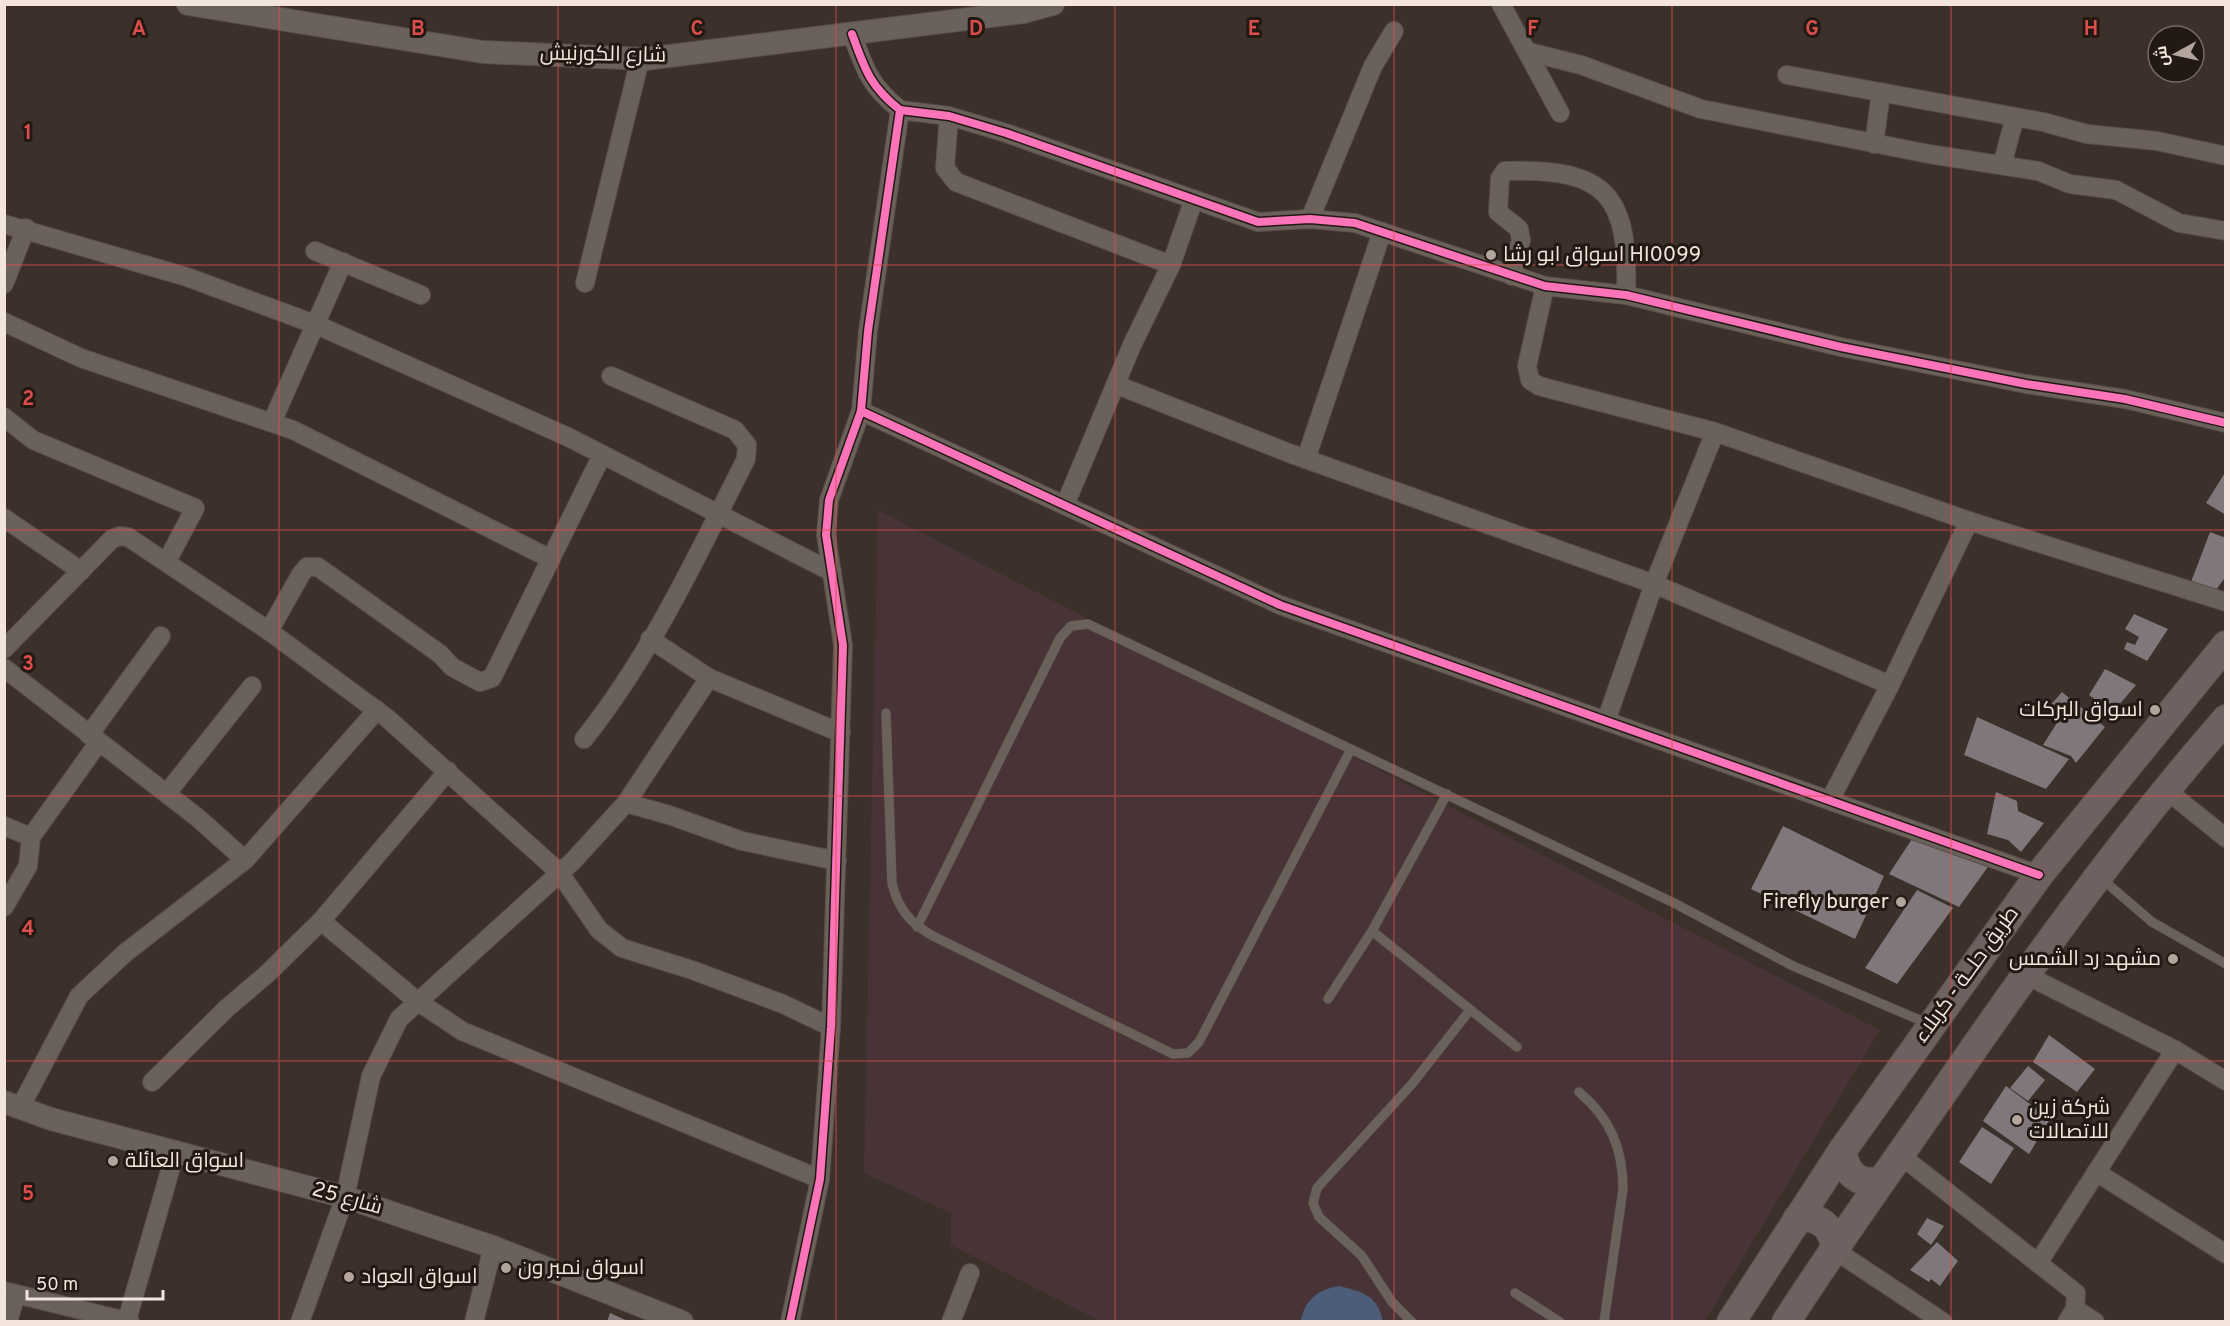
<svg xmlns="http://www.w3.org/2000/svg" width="2230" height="1326" font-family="Overpass,Cairo,sans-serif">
  <rect width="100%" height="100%" fill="#3c302a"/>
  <path fill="#483437" d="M878,510l1002,520 -175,291h-605l-149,-76v-32l-87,-40z"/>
  <path fill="#4b5d78" d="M1339,1286c23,6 38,8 44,35h-82c3,-20 17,-32 38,-35z"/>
  <g fill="#7f777a">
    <path d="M2226,471v44l-20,-12z"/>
    <path d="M2210,532l16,6v38l-10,14 -25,-8z"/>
    <path d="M2134,614l34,15 -21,32 -23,-12 3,-7 8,3 4,-8 -14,-8z"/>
    <path d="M2105,669l31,16 -23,27 -24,-17z"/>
    <path d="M2062,692l43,35 -29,36 -5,-7 -28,-11 17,-27 -12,-10z"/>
    <path d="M1977,717l92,42 -23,30 -82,-34z"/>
    <path d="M1996,792l21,9 1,10 26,12 -23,29 -13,-12 -21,-6z"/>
    <path d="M1783,826l101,50 -29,63 -104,-50z"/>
    <path d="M1912,839l78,25 -31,43 -70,-33z"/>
    <path d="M1917,890l36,18 -56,76 -32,-16z"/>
    <path d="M2049,1035l46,34 -18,23 -44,-30z"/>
    <path d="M2028,1066l17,14 -17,21 -18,-13z"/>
    <path d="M2006,1086l44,33 -21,35 -46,-33z"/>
    <path d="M1982,1127l32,21 -23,36 -32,-22z"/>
    <path d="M1927,1218l17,8 -13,19 -14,-11z"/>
    <path d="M1937,1242l21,19 -18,25 -9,-7 -2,3 -19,-12z"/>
    <path d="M610,1313l20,9h-23z"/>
  </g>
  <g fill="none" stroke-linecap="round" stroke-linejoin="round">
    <defs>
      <g id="service">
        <path d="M886,713l6,170c6,26 18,40 41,53l240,118 15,-1 11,-11 151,-291"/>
        <path d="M2102,879l50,43 74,42"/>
        <path d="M917,927l143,-289 11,-12 17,-2 586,279 119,63 136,58"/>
        <path d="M1372,931l145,116"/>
        <path d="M1328,999l44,-68 75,-137"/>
        <path d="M1579,1092c31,26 44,56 44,97l-19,133"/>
        <path d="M1515,1293l45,29"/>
        <path d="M1412,1322l-20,-20 -30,-46 -43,-39 -6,-14 4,-15 95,-104 58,-74"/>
      </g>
      <g id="minor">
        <path d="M1501,4l59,109"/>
        <path d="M1529,52l52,13 120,44 228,45 109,17 32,13 46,6 63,33 47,8"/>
        <path d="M1787,75l256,47 44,12 70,7 69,15"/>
        <path d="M900,110l49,6 57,17 252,89 52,-3 45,4 190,63 81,9 215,52 185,37 99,15 101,24"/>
        <path d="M949,116l-4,52 11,14 215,83"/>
        <path d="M1874,144l7,-52"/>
        <path d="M2002,165l13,-48"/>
        <path d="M1310,219l63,-153 21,-35"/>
        <path d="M4,224l183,53 130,48 251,112 264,135"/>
        <path d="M315,251l106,44"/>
        <path d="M1512,276l9,-36 -2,-11 -21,-17 2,-34 5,-7c103,-3 124,24 121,124"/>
        <path d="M585,283l55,-224"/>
        <path d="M4,284l22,-56"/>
        <path d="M1545,286l-18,80 3,14 9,6 176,46 254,89 257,81"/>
        <path d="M4,322l77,36 212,72 258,129"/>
        <path d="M1117,385l172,68 365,131 236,101"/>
        <path d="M861,411l419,194 759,270"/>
        <path d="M4,417l29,23 162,68 -28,53"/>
        <path d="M272,422l71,-160"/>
        <path d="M1306,459l76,-227"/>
        <path d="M1065,505l67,-160 39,-80 23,-66"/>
        <path d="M4,518l77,53"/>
        <path d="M269,631l32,-57 6,-7h11l122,87 12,13 28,15 12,-4 110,-223"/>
        <path d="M650,639l59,39 132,55"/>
        <path d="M4,649l108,-110 8,-3 8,1 141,94 118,87 172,154 40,58 23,18 70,22 91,34 48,23"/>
        <path d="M4,668l194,150 47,42"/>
        <path d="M1606,721l48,-137 61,-152"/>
        <path d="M89,735l72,-99"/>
        <path d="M584,739c67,-84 114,-185 162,-280l1,-14 -12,-15 -124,-54"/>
        <path d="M2165,789l61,49"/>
        <path d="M167,793l85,-107"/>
        <path d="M1830,800l60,-115 79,-164"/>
        <path d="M626,803l43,12 73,26 95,20"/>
        <path d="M4,826l27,11"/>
        <path d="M4,907l24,-41 3,-29 68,-95"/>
        <path d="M321,921l96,80 45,30 358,148"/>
        <path d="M2024,974l151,76 51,31"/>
        <path d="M152,1082l75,-74 40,-34 54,-53 127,-150"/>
        <path d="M20,1108l59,-112 46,-43 120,-93 132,-150"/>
        <path d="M1900,1155l176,138 -1,16 -8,13"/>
        <path d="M2096,1172l130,82"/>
        <path d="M1833,1249l110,73"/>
        <path d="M2038,1263l137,-213"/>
        <path d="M4,1291l126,31"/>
        <path d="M2075,1309l20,13"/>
        <path d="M127,1320l49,-170"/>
        <path d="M8,1322l8,-28"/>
        <path d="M300,1322l45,-125 26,-121 28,-57 174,-158 53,-58 83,-125"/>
        <path d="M474,1322l19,-75"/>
        <path d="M790,1322l30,-143 11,-152 12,-382 -17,-110 3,-35 32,-89 7,-80 32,-221c-30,-24 -35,-40 -48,-76"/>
        <path d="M951,1322l19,-49"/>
      </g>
      <g id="tertiary">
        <path d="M188,4l295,48 162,7 379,-47 29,-8"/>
        <path d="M4,1102l47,17 294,78 148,50 189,75"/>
      </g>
      <g id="primary">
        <path d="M1842,1151c4,23 16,34 39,30"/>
        <path d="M1797,1219c21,-4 34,6 38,27"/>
        <path d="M1731,1322l111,-171 197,-276 187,-230"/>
        <path d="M1786,1322c45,-70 92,-136 139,-203 94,-137 191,-274 301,-400"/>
      </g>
    </defs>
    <use href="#service" stroke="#594d48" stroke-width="10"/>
    <use href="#minor" stroke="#594d48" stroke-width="20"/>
    <use href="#tertiary" stroke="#594d48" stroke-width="24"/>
    <use href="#primary" stroke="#594d48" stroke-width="30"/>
    <use href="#service" stroke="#6a615b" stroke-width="9"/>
    <use href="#minor" stroke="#6a615b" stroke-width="18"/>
    <use href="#tertiary" stroke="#6a615b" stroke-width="22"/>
    <use href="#primary" stroke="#6f615f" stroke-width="28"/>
    <defs>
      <g id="cycleway">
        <path d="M900,110l49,6 57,17 252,89 52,-3 45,4 190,63 81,9 215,52 185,37 99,15 101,24"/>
        <path d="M861,411l419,194 759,270"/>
        <path d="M790,1322l30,-143 11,-152 12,-382 -17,-110 3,-35 32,-89 7,-80 32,-221c-30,-24 -35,-40 -48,-76"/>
      </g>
    </defs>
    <use href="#cycleway" stroke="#231913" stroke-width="11"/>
    <use href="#cycleway" stroke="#fb73b8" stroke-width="8"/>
  </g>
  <path fill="none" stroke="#dc4e4c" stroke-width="1.5" stroke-opacity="0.55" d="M279,4v1318M558,4v1318M836,4v1318M1115,4v1318M1394,4v1318M1672,4v1318M1951,4v1318M4,265h2222M4,530h2222M4,796h2222M4,1061h2222"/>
  <g fill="#b3a59e" stroke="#231913" stroke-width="2">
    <circle cx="1491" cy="255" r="6"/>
    <circle cx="2155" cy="710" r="6"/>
    <circle cx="1901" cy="902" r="6"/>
    <circle cx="2173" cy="959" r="6"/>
    <circle cx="2017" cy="1120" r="6"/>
    <circle cx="113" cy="1161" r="6"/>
    <circle cx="506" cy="1268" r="6"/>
    <circle cx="349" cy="1277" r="6"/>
  </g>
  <g text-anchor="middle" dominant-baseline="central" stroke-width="6" stroke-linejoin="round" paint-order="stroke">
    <g font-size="21" fill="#f3e4dd" stroke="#231913">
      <text transform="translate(603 55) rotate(1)">شارع الكورنيش</text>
      <text transform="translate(1967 975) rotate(-54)">طريق حلــة - كربلاء</text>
      <text transform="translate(347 1199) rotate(16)">شارع 25</text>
    </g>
    <g font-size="21" fill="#f3e4dd" stroke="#231913" text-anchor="start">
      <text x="1503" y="255">اسواق ابو رشا Hl0099</text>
      <text x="2143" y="710" text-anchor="end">اسواق البركات</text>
      <text x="1889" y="902" text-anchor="end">Firefly burger</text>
      <text x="2161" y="959" text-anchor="end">مشهد رد الشمس</text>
      <text x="2029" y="1108">شركة زين<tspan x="2029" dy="24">للاتصالات</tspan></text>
      <text x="125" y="1161">اسواق العائلة</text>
      <text x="518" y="1268">اسواق نمبر ون</text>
      <text x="361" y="1277">اسواق العواد</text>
    </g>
  </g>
  <g font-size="20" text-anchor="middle" font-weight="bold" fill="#dc4e4c" stroke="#231913" stroke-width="6" stroke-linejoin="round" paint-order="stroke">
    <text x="139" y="35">A</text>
    <text x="418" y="35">B</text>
    <text x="697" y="35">C</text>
    <text x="976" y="35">D</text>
    <text x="1254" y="35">E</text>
    <text x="1533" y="35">F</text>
    <text x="1812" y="35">G</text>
    <text x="2091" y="35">H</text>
    <text x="28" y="139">1</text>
    <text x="28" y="405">2</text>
    <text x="28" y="670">3</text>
    <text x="28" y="935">4</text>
    <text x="28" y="1200">5</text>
  </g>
  <rect width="2230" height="1326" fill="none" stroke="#f3e4dd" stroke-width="12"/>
  <g transform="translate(2176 54) rotate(262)"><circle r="28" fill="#231913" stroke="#766a64" stroke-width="1.5"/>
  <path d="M0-4.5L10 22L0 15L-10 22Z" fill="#b3a59e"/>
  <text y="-9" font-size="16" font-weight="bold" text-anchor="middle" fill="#f3e4dd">ش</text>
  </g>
  <path d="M27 1290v9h136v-9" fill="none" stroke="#f3e4dd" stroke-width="3"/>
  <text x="36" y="1290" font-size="18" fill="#f3e4dd" stroke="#231913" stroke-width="4.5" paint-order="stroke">50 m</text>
</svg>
